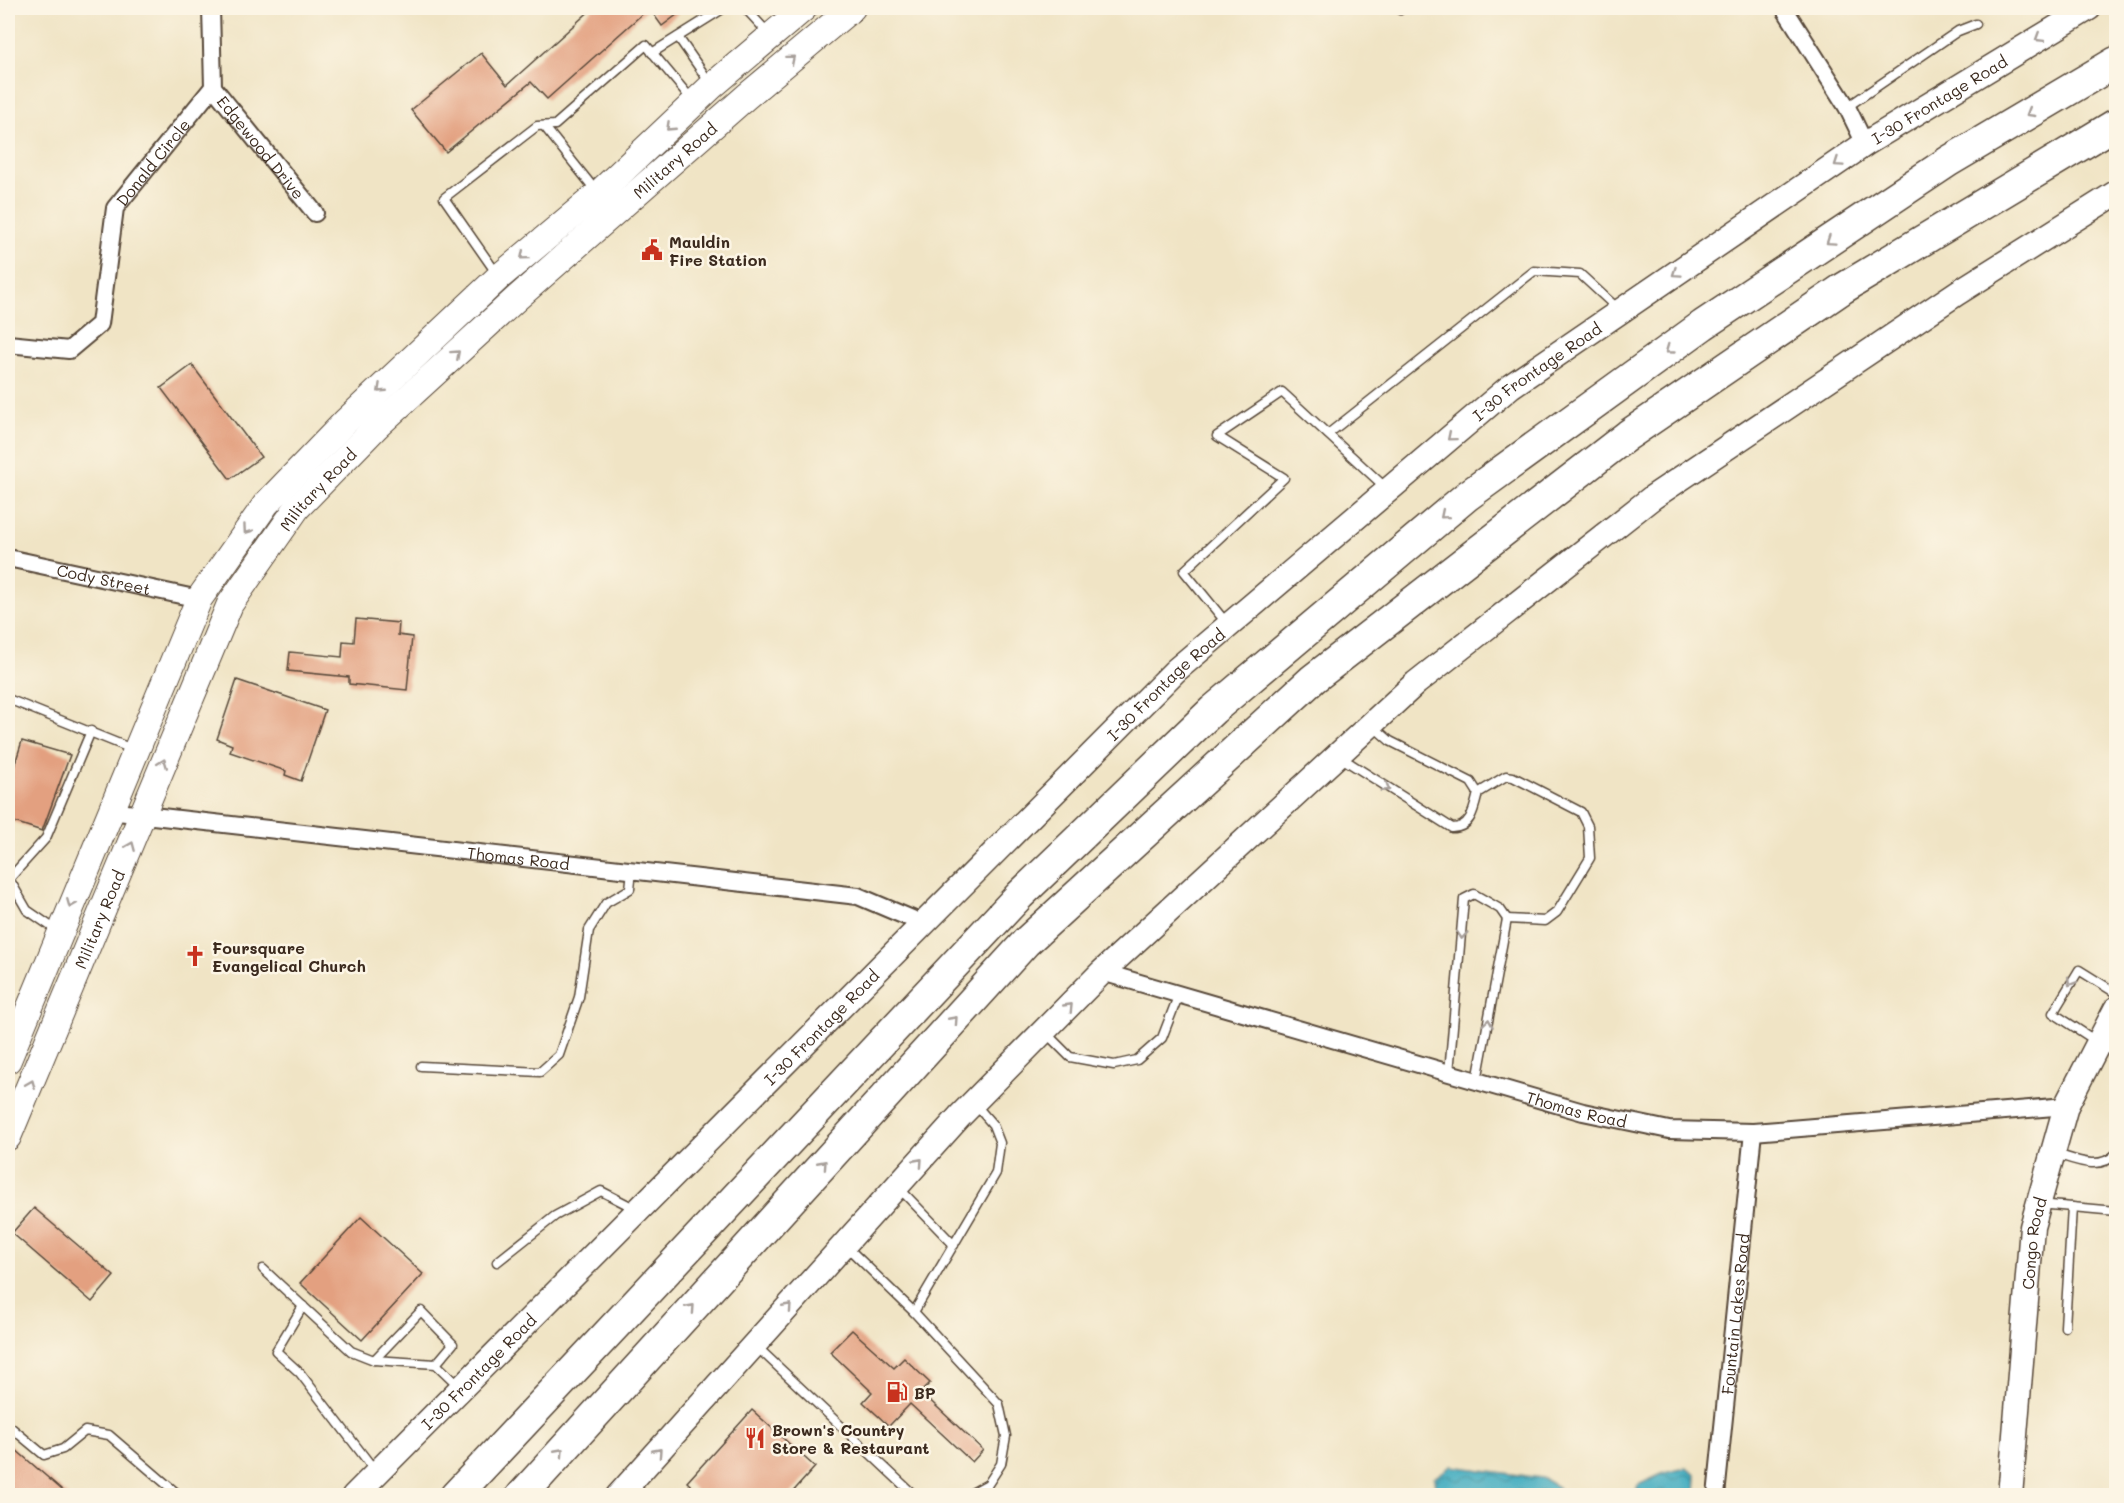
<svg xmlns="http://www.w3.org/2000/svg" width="2124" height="1503" font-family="Mali,sans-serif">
  <defs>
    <pattern id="water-waves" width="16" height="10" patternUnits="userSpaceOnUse" patternTransform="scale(1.5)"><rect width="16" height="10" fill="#41acc0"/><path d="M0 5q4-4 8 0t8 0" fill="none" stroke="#388c9b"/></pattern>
  </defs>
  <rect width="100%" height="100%" fill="#fcf5e5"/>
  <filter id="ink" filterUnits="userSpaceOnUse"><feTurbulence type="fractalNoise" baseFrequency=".0167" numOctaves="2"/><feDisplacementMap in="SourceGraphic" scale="12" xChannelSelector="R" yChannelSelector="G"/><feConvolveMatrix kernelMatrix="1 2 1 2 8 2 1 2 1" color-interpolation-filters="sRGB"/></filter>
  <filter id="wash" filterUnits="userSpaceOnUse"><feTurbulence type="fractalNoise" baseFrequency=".008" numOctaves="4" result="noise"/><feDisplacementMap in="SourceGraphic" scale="24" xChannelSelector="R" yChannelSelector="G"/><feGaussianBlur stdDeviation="1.35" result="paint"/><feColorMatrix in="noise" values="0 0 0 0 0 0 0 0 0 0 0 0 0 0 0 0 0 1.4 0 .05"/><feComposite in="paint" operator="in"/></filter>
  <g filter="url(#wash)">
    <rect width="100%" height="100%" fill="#f0e4c5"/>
    <g fill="url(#water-waves)" stroke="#3e6b6f" stroke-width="1.5">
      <path d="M1451,1466l91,12 16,9 3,8h-125l-2,-17z"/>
      <path d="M1686,1468l10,7 -1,20h-60l3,-10 26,-12z"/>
    </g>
    <g id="blocks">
      <g fill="#e3a080">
        <path d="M593,8h93l-24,18 -13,-18 -102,91 -16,-17 -85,70 -35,-42 70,-57 26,32z"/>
        <path d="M192,365l69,92 -31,22 -69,-91z"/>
        <path d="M356,619l43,4 -1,12 14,2 -5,53 -58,-6v-7l-61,-6 2,-19 52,5 1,-16 11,1z"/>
        <path d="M237,680l88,30 -24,71 -16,-6 1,-4 -56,-19 2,-7 -15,-6z"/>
        <path d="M22,741l48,14 -28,76 -34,-11v-55l6,2z"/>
        <path d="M34,1208l80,68 -22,26 -80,-69z"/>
        <path d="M361,1217l62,57 -61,66 -62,-57z"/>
        <path d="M852,1330l42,38 10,-10 26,25 -9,9 62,58 -11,12 -62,-58 -21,22 -26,-24 9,-10 -42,-40z"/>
        <path d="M752,1410l63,57 -26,29h-87l-15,-14z"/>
        <path d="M8,1443l61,53h-61z"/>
      </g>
    </g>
  </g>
  <g filter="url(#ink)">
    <use href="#blocks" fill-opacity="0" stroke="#564637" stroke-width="1.5"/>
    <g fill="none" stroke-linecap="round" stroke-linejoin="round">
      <defs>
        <g id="lane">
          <path d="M745,8l25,27"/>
          <path d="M1399,8l1,2"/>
          <path d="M678,37l32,46"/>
          <path d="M652,53l72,-45"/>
          <path d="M1847,107l111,-76 18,-7"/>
          <path d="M544,126l52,65"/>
          <path d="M497,274l-53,-76 93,-72 18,-1 91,-80 47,56"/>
          <path d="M1328,434l206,-163 46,3 38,35"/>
          <path d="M1228,625l-44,-54 100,-93 -67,-42 65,-44 104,96"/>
          <path d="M8,699l124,50"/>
          <path d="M1340,757l112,71c19,0 22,-19 26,-35l-7,-11 -81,-41 -17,-15"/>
          <path d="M1478,793l28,-17 7,1 68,35 7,14 2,32 -33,54 -12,9 -38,-2"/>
          <path d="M8,877l19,33 32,22"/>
          <path d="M9,879l37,-41 45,-107"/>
          <path d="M2116,993l-37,-23 -26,43 63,41"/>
          <path d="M1046,1033l24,24 44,8 23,-5 25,-22 17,-44"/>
          <path d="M421,1066l119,6 19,-17 20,-58 10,-67 17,-27 24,-14 2,-19"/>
          <path d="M1449,1073l15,-174 10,-5 26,15 7,10 -30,162"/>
          <path d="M2056,1154c20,6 43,17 60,0"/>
          <path d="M898,1187l56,58"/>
          <path d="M2039,1204l77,7"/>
          <path d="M846,1246l68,66 85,92 7,32 -5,28 -13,20 -22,12"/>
          <path d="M497,1262l58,-46 46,-25 35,18"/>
          <path d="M263,1269l88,82 23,9 62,4 24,23"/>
          <path d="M303,1306l-27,45 24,22 76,99"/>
          <path d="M914,1312l82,-139 4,-30 -7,-18 -19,-22"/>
          <path d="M2065,1327l7,-120"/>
          <path d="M755,1345l160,151"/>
          <path d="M374,1360l47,-49 32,33 -17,20"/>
          <path d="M8,1425l36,30 19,-6 22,-18 24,4 71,61"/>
          <path d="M632,1484l13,12"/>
        </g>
        <g id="street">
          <path id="s1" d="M211,8l2,79 102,126"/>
          <path d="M1784,8l63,99 18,37"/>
          <path id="s2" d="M8,344l61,6 31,-26 15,-116 98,-121"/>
          <path id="s3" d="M8,558l191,41"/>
          <path id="s4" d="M109,811l749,85 66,28"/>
          <path id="s5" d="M1102,972l481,140 86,18 84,2 313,-26"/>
          <path id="s6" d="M1716,1496l37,-364"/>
        </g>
        <g id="secondary">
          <path id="s7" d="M354,1496l821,-825 336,-285 354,-242 224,-136"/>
          <path d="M618,1496l342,-380 142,-144 314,-289 237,-186 304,-204 159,-100"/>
          <path id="s8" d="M2010,1496l22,-269 34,-121 50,-97"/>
        </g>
        <g id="primary">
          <path d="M8,1060l191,-461 67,-95 79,-82 154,-145 99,-83 114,-108 92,-78"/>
          <path id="s9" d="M8,1137l222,-533 67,-96 79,-81 141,-129 230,-202 105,-88"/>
        </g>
        <g id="highway">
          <path d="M455,1496l565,-601 193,-185 254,-214 236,-171 246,-164 167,-99"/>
          <path d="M521,1496l505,-554 287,-263 315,-244 214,-146 274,-165"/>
        </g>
      </defs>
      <use href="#lane" stroke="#564637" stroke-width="11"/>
      <use href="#street" stroke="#564637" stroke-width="20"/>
      <use href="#secondary" stroke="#564637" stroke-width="27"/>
      <use href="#primary" stroke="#564637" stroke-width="28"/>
      <use href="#highway" stroke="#564637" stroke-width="33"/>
      <use href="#lane" stroke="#fff" stroke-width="8"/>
      <use href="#street" stroke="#fff" stroke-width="16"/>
      <use href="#secondary" stroke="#fff" stroke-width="24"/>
      <use href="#primary" stroke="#fff" stroke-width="26"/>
      <use href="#highway" stroke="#fff" stroke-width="30"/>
    </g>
    <defs><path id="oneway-chevron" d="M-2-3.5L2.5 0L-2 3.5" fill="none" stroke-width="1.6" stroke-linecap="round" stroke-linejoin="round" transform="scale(1.5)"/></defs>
    <g stroke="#a79f9a">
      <use href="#oneway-chevron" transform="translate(2039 38) rotate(148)"/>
      <use href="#oneway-chevron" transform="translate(791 59) rotate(-40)"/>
      <use href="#oneway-chevron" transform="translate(2030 113) rotate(149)"/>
      <use href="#oneway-chevron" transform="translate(670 127) rotate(137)"/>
      <use href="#oneway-chevron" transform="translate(1838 163) rotate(146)"/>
      <use href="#oneway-chevron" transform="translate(1830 241) rotate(146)"/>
      <use href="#oneway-chevron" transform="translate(524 256) rotate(140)"/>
      <use href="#oneway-chevron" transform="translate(1676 273) rotate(146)"/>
      <use href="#oneway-chevron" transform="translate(1669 350) rotate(144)"/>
      <use href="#oneway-chevron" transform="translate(456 354) rotate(-42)"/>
      <use href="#oneway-chevron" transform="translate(381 389) rotate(137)"/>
      <use href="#oneway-chevron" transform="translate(1451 437) rotate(140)"/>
      <use href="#oneway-chevron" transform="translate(1444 515) rotate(140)"/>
      <use href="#oneway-chevron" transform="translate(247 530) rotate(125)"/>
      <use href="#oneway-chevron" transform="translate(163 763) rotate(-69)"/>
      <use href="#oneway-chevron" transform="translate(1386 788) rotate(32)"/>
      <use href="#oneway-chevron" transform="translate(131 846) rotate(-67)"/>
      <use href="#oneway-chevron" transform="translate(71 904) rotate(112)"/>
      <use href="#oneway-chevron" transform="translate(1462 935) rotate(94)"/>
      <use href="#oneway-chevron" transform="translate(2071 982) rotate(121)"/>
      <use href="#oneway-chevron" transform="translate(1069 1007) rotate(-46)"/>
      <use href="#oneway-chevron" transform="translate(954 1020) rotate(-48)"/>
      <use href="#oneway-chevron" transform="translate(1488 1023) rotate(-80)"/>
      <use href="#oneway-chevron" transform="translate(31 1084) rotate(-68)"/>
      <use href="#oneway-chevron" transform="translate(919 1162) rotate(-48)"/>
      <use href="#oneway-chevron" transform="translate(823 1164) rotate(-48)"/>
      <use href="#oneway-chevron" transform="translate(788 1307) rotate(-48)"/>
      <use href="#oneway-chevron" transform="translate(691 1308) rotate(-48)"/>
      <use href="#oneway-chevron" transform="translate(560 1452) rotate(-48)"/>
      <use href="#oneway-chevron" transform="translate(658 1452) rotate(-48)"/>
    </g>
  </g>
  <defs>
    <symbol id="civic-bare" viewBox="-9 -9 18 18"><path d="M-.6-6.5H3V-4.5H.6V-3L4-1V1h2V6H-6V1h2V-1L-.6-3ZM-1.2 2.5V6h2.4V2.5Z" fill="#c8321e" stroke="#fcf5e5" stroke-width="2.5" paint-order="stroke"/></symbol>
    <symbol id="church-bare" viewBox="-9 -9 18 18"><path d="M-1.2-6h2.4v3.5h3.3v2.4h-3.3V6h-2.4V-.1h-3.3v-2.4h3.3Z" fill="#c8321e" stroke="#fcf5e5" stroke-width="2.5" paint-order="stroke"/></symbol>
    <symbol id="fuel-bare" viewBox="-9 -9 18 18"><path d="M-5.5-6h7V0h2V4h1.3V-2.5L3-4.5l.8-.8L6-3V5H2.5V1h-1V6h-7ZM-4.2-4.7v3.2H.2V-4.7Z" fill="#c8321e" stroke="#fcf5e5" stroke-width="2.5" paint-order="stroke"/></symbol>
    <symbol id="restaurant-bare" viewBox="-9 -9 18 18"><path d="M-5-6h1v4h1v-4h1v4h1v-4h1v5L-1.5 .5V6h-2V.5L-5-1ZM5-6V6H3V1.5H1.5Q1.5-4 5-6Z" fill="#c8321e" stroke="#fcf5e5" stroke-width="2.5" paint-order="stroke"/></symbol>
  </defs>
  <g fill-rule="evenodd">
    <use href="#civic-bare" x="637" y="235" width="30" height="30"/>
    <use href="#church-bare" x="180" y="941" width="30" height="30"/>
    <use href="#fuel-bare" x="882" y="1377" width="30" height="30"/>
    <use href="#restaurant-bare" x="740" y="1423" width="30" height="30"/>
  </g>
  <g text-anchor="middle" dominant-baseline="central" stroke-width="5" stroke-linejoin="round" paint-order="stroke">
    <g font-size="16" fill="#3b2a1e" stroke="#fcf5e5">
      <text stroke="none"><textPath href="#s7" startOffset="2120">I-30 Frontage Road</textPath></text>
      <text stroke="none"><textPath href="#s1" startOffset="156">Edgewood Drive</textPath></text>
      <text stroke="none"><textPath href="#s9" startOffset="1208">Military Road</textPath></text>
      <text stroke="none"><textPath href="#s2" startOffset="278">Donald Circle</textPath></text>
      <text stroke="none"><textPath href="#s7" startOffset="1634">I-30 Frontage Road</textPath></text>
      <text stroke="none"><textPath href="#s9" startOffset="722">Military Road</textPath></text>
      <text stroke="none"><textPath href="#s3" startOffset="98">Cody Street</textPath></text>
      <text stroke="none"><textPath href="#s7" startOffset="1148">I-30 Frontage Road</textPath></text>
      <text stroke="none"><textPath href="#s4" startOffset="412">Thomas Road</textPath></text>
      <text stroke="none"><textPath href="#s9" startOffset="236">Military Road</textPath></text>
      <text stroke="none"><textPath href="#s7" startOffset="662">I-30 Frontage Road</textPath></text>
      <text stroke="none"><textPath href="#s5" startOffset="494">Thomas Road</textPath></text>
      <text stroke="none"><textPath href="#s8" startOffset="254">Congo Road</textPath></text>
      <text stroke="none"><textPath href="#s6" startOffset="183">Fountain Lakes Road</textPath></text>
      <text stroke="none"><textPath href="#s7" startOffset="176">I-30 Frontage Road</textPath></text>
    </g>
    <g font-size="16" font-weight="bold" fill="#3b2a1e" stroke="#fcf5e5" text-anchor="start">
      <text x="669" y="241">Mauldin<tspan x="669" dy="18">Fire Station</tspan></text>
      <text x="212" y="947">Foursquare<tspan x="212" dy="18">Evangelical Church</tspan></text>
      <text x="914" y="1392">BP</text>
      <text x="772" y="1429">Brown's Country<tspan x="772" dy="18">Store &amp; Restaurant</tspan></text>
    </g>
  </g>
  <rect width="2124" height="1503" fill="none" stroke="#fcf5e5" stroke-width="30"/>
</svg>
